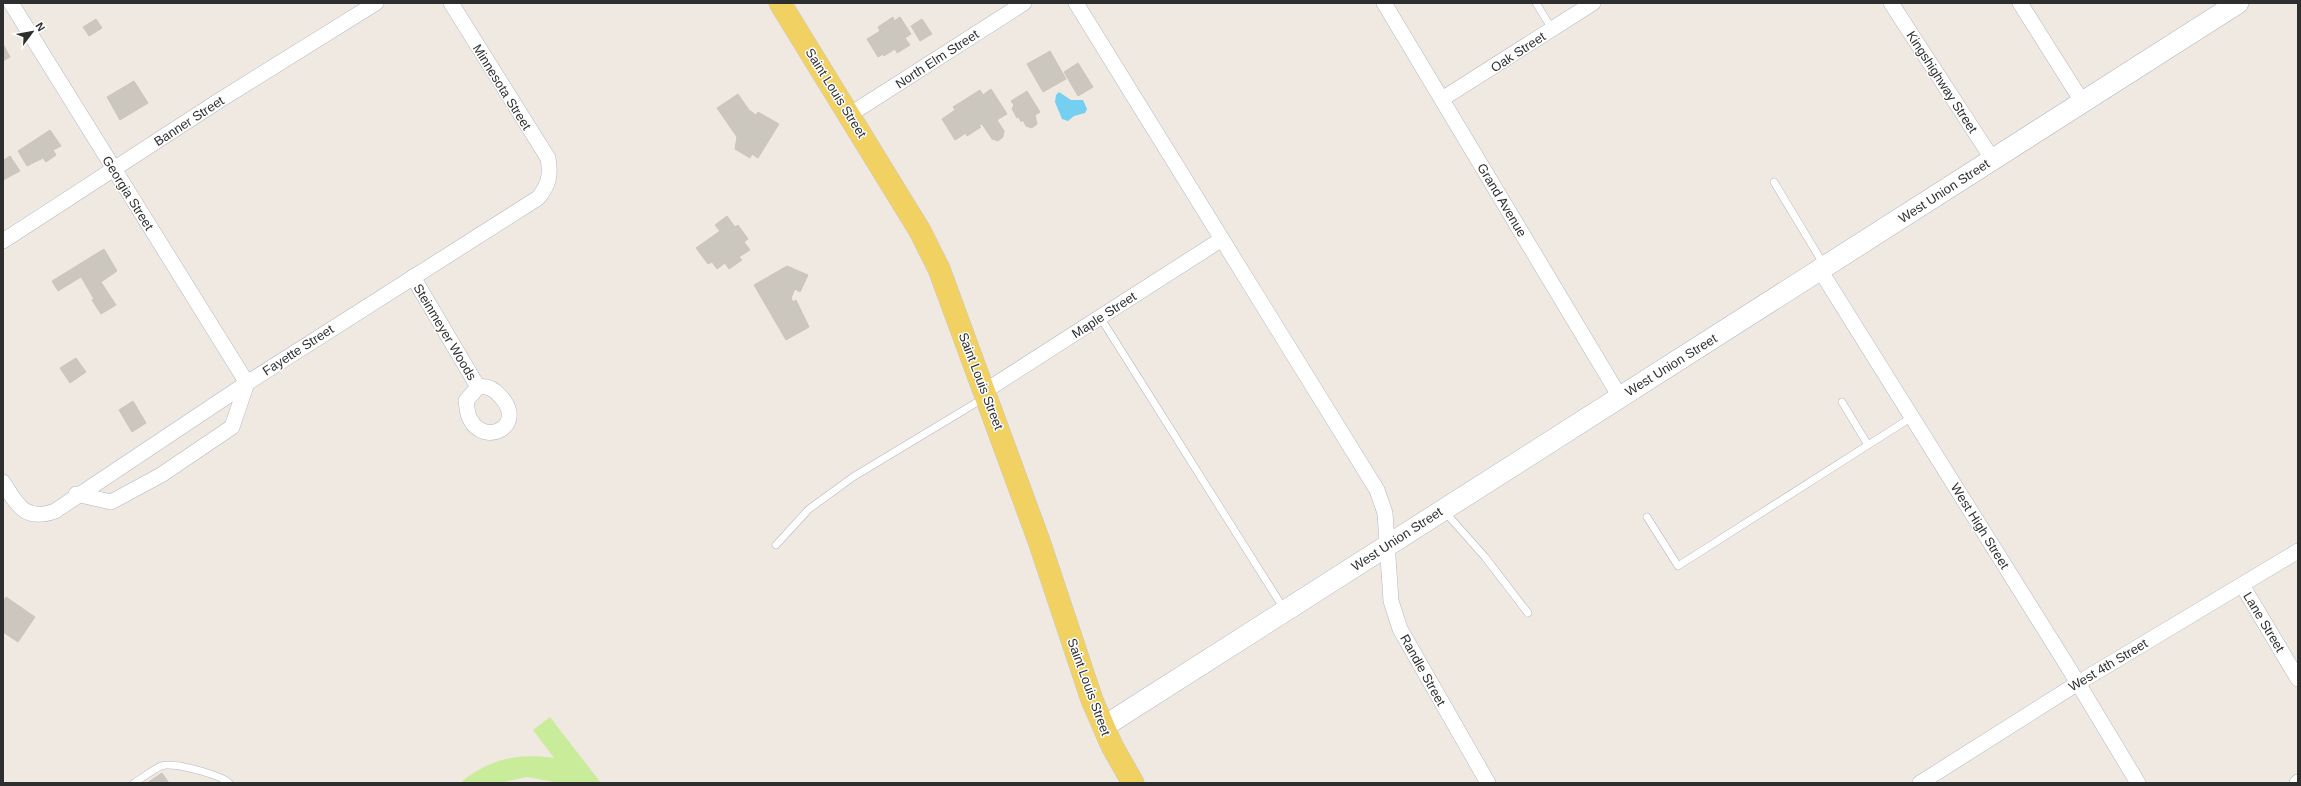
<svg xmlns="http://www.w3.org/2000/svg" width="2301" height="786" font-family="Arial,sans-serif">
  <rect width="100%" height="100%" fill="#efe9e1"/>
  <path fill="#c9ec9a" d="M550,717l51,66h-41l-33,-6 -28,6h-39c28,-24 58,-30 94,-25l-21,-28z"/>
  <path fill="#75cff0" d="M1059,92l12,8h12l4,9 -2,4 -11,3 -6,5 -6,-2 -7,-17 1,-7z"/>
  <g fill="#cbc7bf" stroke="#cbc5ba">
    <path d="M893,17l1,4 6,-4 11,17 -6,4 5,7 -13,8 -2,-4 -11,7 -1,-2 -5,3 -11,-18 13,-8 -2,-4z"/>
    <path d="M96,19l6,9 -13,8 -6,-9z"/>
    <path d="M922,19l10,15 -12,7 -9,-15z"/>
    <path d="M3,44l7,13 -7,4z"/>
    <path d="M1050,51l16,28 -23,13 -16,-28z"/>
    <path d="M1078,63l15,24 -15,9 -14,-24z"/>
    <path d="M134,81l14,22 -28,17 -13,-23z"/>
    <path d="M991,89l16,25 -10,6 7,11 -1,6 -5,4 -6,-2 -10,-15 -3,1 2,2 -14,9 -1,-3 -11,7 -13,-21 13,-9 -2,-3 27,-17 3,5z"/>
    <path d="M1027,91l13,21 -5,3 2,9 -5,4 -6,-2 -3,-6 -2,2 -2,-5 -2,1 -5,-9 2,-4 -3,-4z"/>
    <path d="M738,94l11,16 7,5 2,-3 21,12 -21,34 -6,-4 -2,4 -15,-9 2,-12 -20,-29z"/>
    <path d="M50,130l11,16 -8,4 3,5 -10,7 -3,-4 -16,8 -9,-15z"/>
    <path d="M10,156l10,15 -17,9v-22l1,2z"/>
    <path d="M727,216l8,11 3,-2 10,14 -4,3 6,8 -11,7 3,3 -13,9 -4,-6 -8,6 -5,-7 -4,2 -12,-16 24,-17 -5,-6z"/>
    <path d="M104,249l13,22 -16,11 15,23 -15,9 -9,-14 2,-1 -13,-22 -23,14 -6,-10z"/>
    <path d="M787,266l21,9 -8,17 -5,-3 -4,9 2,4 3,-2 13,27 -23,13 -32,-55z"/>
    <path d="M76,358l10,14 -16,11 -10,-15z"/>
    <path d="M133,401l13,22 -14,9 -13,-22z"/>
    <path d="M6,597l29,20 -17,25 -15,-10v-30z"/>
    <path d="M162,773l7,10h-22z"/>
  </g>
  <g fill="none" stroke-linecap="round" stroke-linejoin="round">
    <defs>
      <g id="lane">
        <path d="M1536,3l16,26"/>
        <path d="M1774,182l50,83"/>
        <path d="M1100,317l184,292"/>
        <path d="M1842,402l26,43"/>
        <path d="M1445,512l40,45 43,56"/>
        <path d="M1647,517l31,49 234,-149"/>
        <path d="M776,545l33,-36 44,-32 131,-79"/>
        <path d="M134,783c9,-5 18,-13 27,-17 12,-4 58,8 68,17"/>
      </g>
      <g id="street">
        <path d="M11,3l236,380 -15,44 -71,48 -50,27 -35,-8"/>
        <path d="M1076,3l301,487 8,23 6,88 9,28 88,154"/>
        <path d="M1384,3l236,394"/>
        <path d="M1891,3l102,157"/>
        <path d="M2020,3l63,100"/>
        <path d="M1442,99l151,-96"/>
        <path d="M849,115l175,-112"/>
        <path d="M3,241l217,-141 156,-97"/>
        <path d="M1820,270l250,400 68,113"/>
        <path d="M413,277l65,110 -12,14c1,5 1,13 4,18 15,29 58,6 30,-23 -6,-7 -13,-11 -22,-9"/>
        <path d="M985,391l237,-152"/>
        <path d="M3,482c14,23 22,40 52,29l192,-128 291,-185c11,-13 13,-23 10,-40l-97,-155"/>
        <path d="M2242,585l56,94"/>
        <path d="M1920,783l158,-100 220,-132"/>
        <path d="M2297,783l1,-1"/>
      </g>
      <path id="secondary" d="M1103,727l1135,-724"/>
      <path id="primary" d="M780,3l140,228 19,38 100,272 53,159 20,46 21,37"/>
    </defs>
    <use href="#lane" stroke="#b4b7c1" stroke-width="8"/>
    <use href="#street" stroke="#b4b7c1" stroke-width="16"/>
    <use href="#secondary" stroke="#b4b7c1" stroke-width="22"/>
    <use href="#primary" stroke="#c9c9c9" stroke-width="23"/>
    <use href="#lane" stroke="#fff" stroke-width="7"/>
    <use href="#street" stroke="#fff" stroke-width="15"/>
    <use href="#secondary" stroke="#fff" stroke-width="21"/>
    <use href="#primary" stroke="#f2d163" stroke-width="22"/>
  </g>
  <g text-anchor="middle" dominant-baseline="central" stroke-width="3" stroke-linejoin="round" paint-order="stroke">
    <g font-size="13" fill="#2e2e2e" stroke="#fff">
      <text transform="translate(1518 52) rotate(-33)">Oak Street</text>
      <text transform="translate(937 59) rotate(-33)">North Elm Street</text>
      <text transform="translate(1942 82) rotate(57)">Kingshighway Street</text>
      <text transform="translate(502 87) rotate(58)">Minnesota Street</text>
      <text transform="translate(836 93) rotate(58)">Saint Louis Street</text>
      <text transform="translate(189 121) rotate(-33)">Banner Street</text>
      <text transform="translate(1944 191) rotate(-33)">West Union Street</text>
      <text transform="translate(128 193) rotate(58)">Georgia Street</text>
      <text transform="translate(1502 200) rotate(59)">Grand Avenue</text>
      <text transform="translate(1104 315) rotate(-33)">Maple Street</text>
      <text transform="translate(445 332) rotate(59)">Steinmeyer Woods</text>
      <text transform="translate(298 350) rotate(-33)">Fayette Street</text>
      <text transform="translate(1671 365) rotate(-32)">West Union Street</text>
      <text transform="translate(981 381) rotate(69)">Saint Louis Street</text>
      <text transform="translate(1980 526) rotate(58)">West High Street</text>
      <text transform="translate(1397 539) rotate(-33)">West Union Street</text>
      <text transform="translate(2264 622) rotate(59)">Lane Street</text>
      <text transform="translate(2108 665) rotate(-31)">West 4th Street</text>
      <text transform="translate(1423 670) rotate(61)">Randle Street</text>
      <text transform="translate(1089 687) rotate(70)">Saint Louis Street</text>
    </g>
  </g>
  <rect width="2301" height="786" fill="none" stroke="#2e2e2e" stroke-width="8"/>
  <g transform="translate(32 32) rotate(58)" stroke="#ffffff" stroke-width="3" paint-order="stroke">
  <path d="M0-3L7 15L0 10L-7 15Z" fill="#2e2e2e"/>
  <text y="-6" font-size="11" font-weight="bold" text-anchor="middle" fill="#2e2e2e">N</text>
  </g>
</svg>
